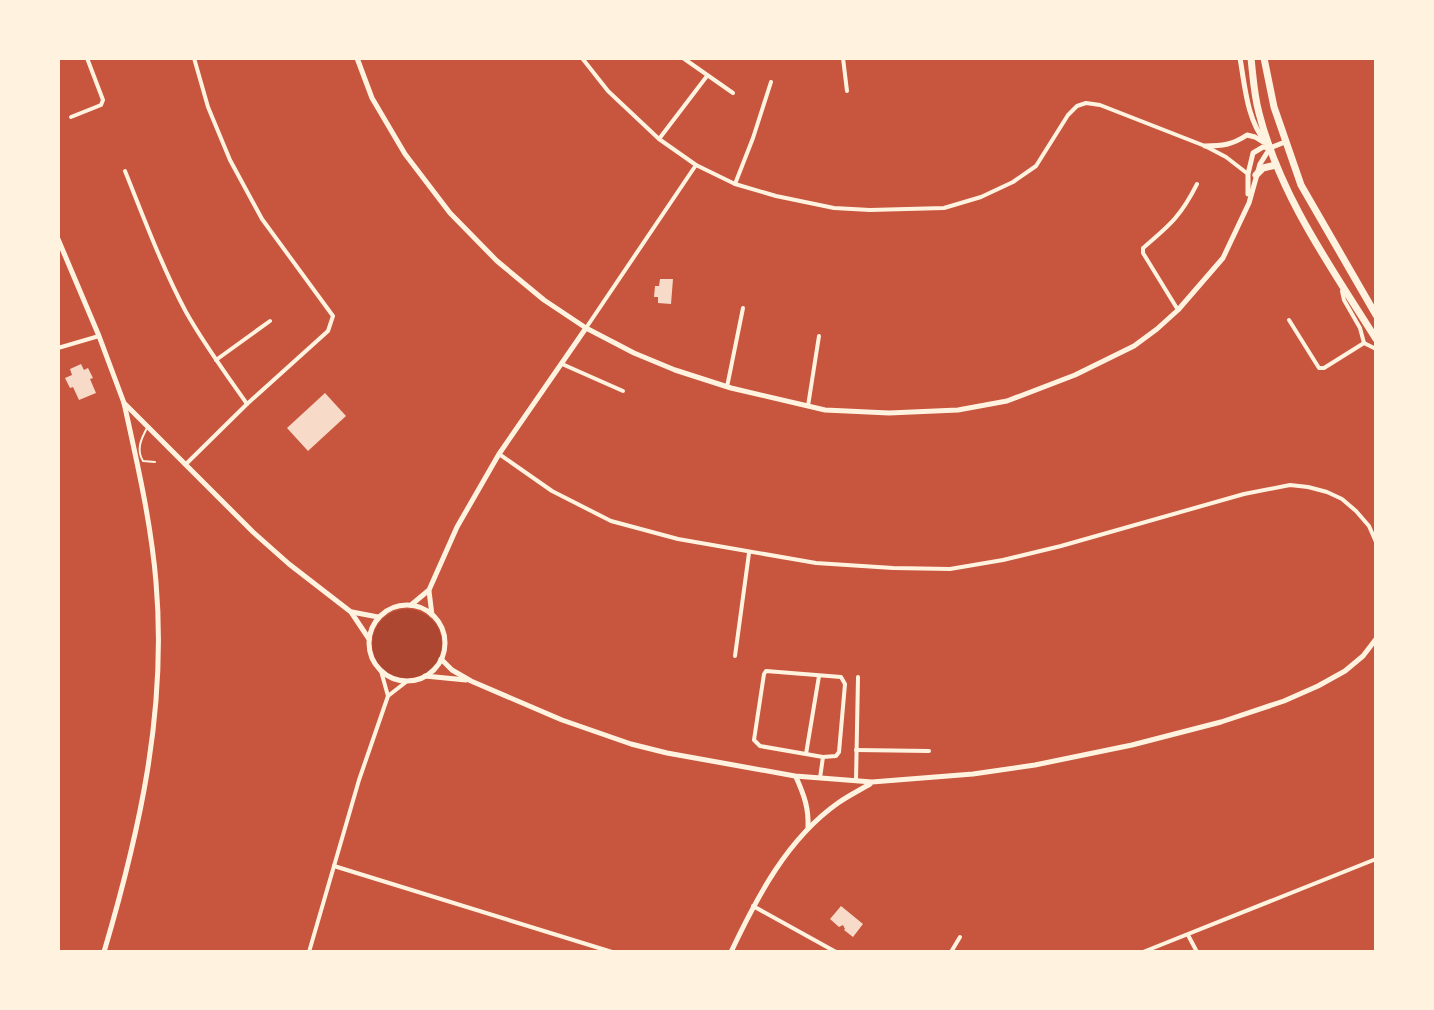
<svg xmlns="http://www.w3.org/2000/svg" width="1434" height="1010" font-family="Manrope,sans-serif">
	<rect width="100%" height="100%" fill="#c8553d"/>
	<circle fill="#ae4732" cx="407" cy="644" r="35"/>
	<g fill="#f7dbc8">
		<polygon points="660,279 673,279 671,304 658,303 658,297 654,297 655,286 659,286"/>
		<polygon points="81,364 84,370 88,368 93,378 90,379 96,393 79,400 73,387 70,388 65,378 72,375 70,369"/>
		<polygon points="325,393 346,416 308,451 287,428"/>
		<polygon points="841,906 863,924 853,937 844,930 845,929 843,925 839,927 830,919"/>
	</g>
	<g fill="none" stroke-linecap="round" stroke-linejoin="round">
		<path stroke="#fff3e0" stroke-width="2" d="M 147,428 C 141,439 136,450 143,461 L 155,462"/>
		<g stroke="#fff3e0" stroke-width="4">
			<polyline points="582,58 608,91 659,139 696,165 735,184 776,196 834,208 870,210 944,208 981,197 1013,182 1036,166 1068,115 1077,106 1086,103 1100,105 1205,146 1226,157 1248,174"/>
			<polyline points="683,58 733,93"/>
			<polyline points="843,58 847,91"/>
			<polyline points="71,117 101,105 103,100 87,58"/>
			<polyline points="659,139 707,76"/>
			<path d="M 125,171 C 144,218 162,267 186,312 C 204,344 226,374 247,404"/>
			<polyline points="735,184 753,138 771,82"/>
			<polyline points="1342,291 1344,300 1360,328 1364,343"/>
			<path d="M 1178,310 L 1143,253 L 1143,248 C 1170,225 1181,216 1197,184"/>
			<polyline points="1289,320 1319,368 1324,368 1364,343"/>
			<polyline points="586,328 696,165"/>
			<polyline points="1364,343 1376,349"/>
			<polyline points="58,348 99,336"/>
			<polyline points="216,360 270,321"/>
			<polyline points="562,364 623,391"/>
			<polyline points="727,387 743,308"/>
			<polyline points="808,406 819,336"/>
			<polyline points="499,454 552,491 611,521 678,539 816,563 893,568 950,569 1003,560 1061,546 1244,494 1290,485 1308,487 1327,492 1342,499 1356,511 1369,526 1376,542"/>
			<polyline points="186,464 247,404 328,331 333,316 262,219 230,160 208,107 194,58"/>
			<polyline points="735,656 749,553"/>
			<polyline points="381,671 388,696"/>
			<polyline points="856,750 929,751"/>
			<polyline points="806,754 819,676"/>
			<polyline points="820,778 823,757 760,746 754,740 764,674 766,671 841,677 845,684 839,752 836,756 823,757"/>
			<polyline points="856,781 858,677"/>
			<polyline points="334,866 612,952"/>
			<polyline points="753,906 836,952"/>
			<polyline points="1188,935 1197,952"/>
			<polyline points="309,952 359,780 388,696 406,682"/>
			<polyline points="951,952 960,937"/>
			<polyline points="1143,952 1376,859"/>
		</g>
		<g stroke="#fff3e0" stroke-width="5">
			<polyline points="357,58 372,98 405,154 450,213 497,261 544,300 586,328 634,353 675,370 731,388 825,410 889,413 958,410 1007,401 1075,375 1134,346 1157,329 1178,310 1223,258 1249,203 1260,164 1270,148"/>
			<path d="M 1240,58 C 1245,87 1247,120 1266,143"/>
			<path d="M 1205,146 C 1222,146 1232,145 1247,135 L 1255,137 L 1263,142"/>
			<polyline points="1248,194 1248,174 1253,153 1263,147 1270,148 1285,142"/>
			<polyline points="58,239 99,336 124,403 253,532 289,564 351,612 369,639"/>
			<polyline points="429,591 432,615"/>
			<polyline points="411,605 429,590 457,527 499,454 586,328"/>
			<circle cx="407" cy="643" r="38"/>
			<polyline points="352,612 378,617"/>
			<polyline points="441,659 452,670 471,681 562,720 631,744 667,753 795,776 872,782 973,774 1035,765 1132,745 1221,722 1284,701 1318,686 1345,671 1363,656 1376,639"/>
			<polyline points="425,676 466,680"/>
			<path d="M 796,777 C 804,795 809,808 808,828"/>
			<path d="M 104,952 C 140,830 167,710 156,582 C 151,522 137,462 124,403"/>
			<path d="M 731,952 C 757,897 787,839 838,803 C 848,796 860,790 870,784"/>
		</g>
		<g stroke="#fff3e0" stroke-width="7">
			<path d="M 1251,58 C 1253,76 1254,95 1259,113 C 1280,196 1331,267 1376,339"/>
			<polyline points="1264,58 1274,107 1301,185 1376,315"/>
			<polyline points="1256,175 1263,168 1276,165"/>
		</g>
	</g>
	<rect width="1434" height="1010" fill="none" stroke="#fff3e0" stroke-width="120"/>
</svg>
